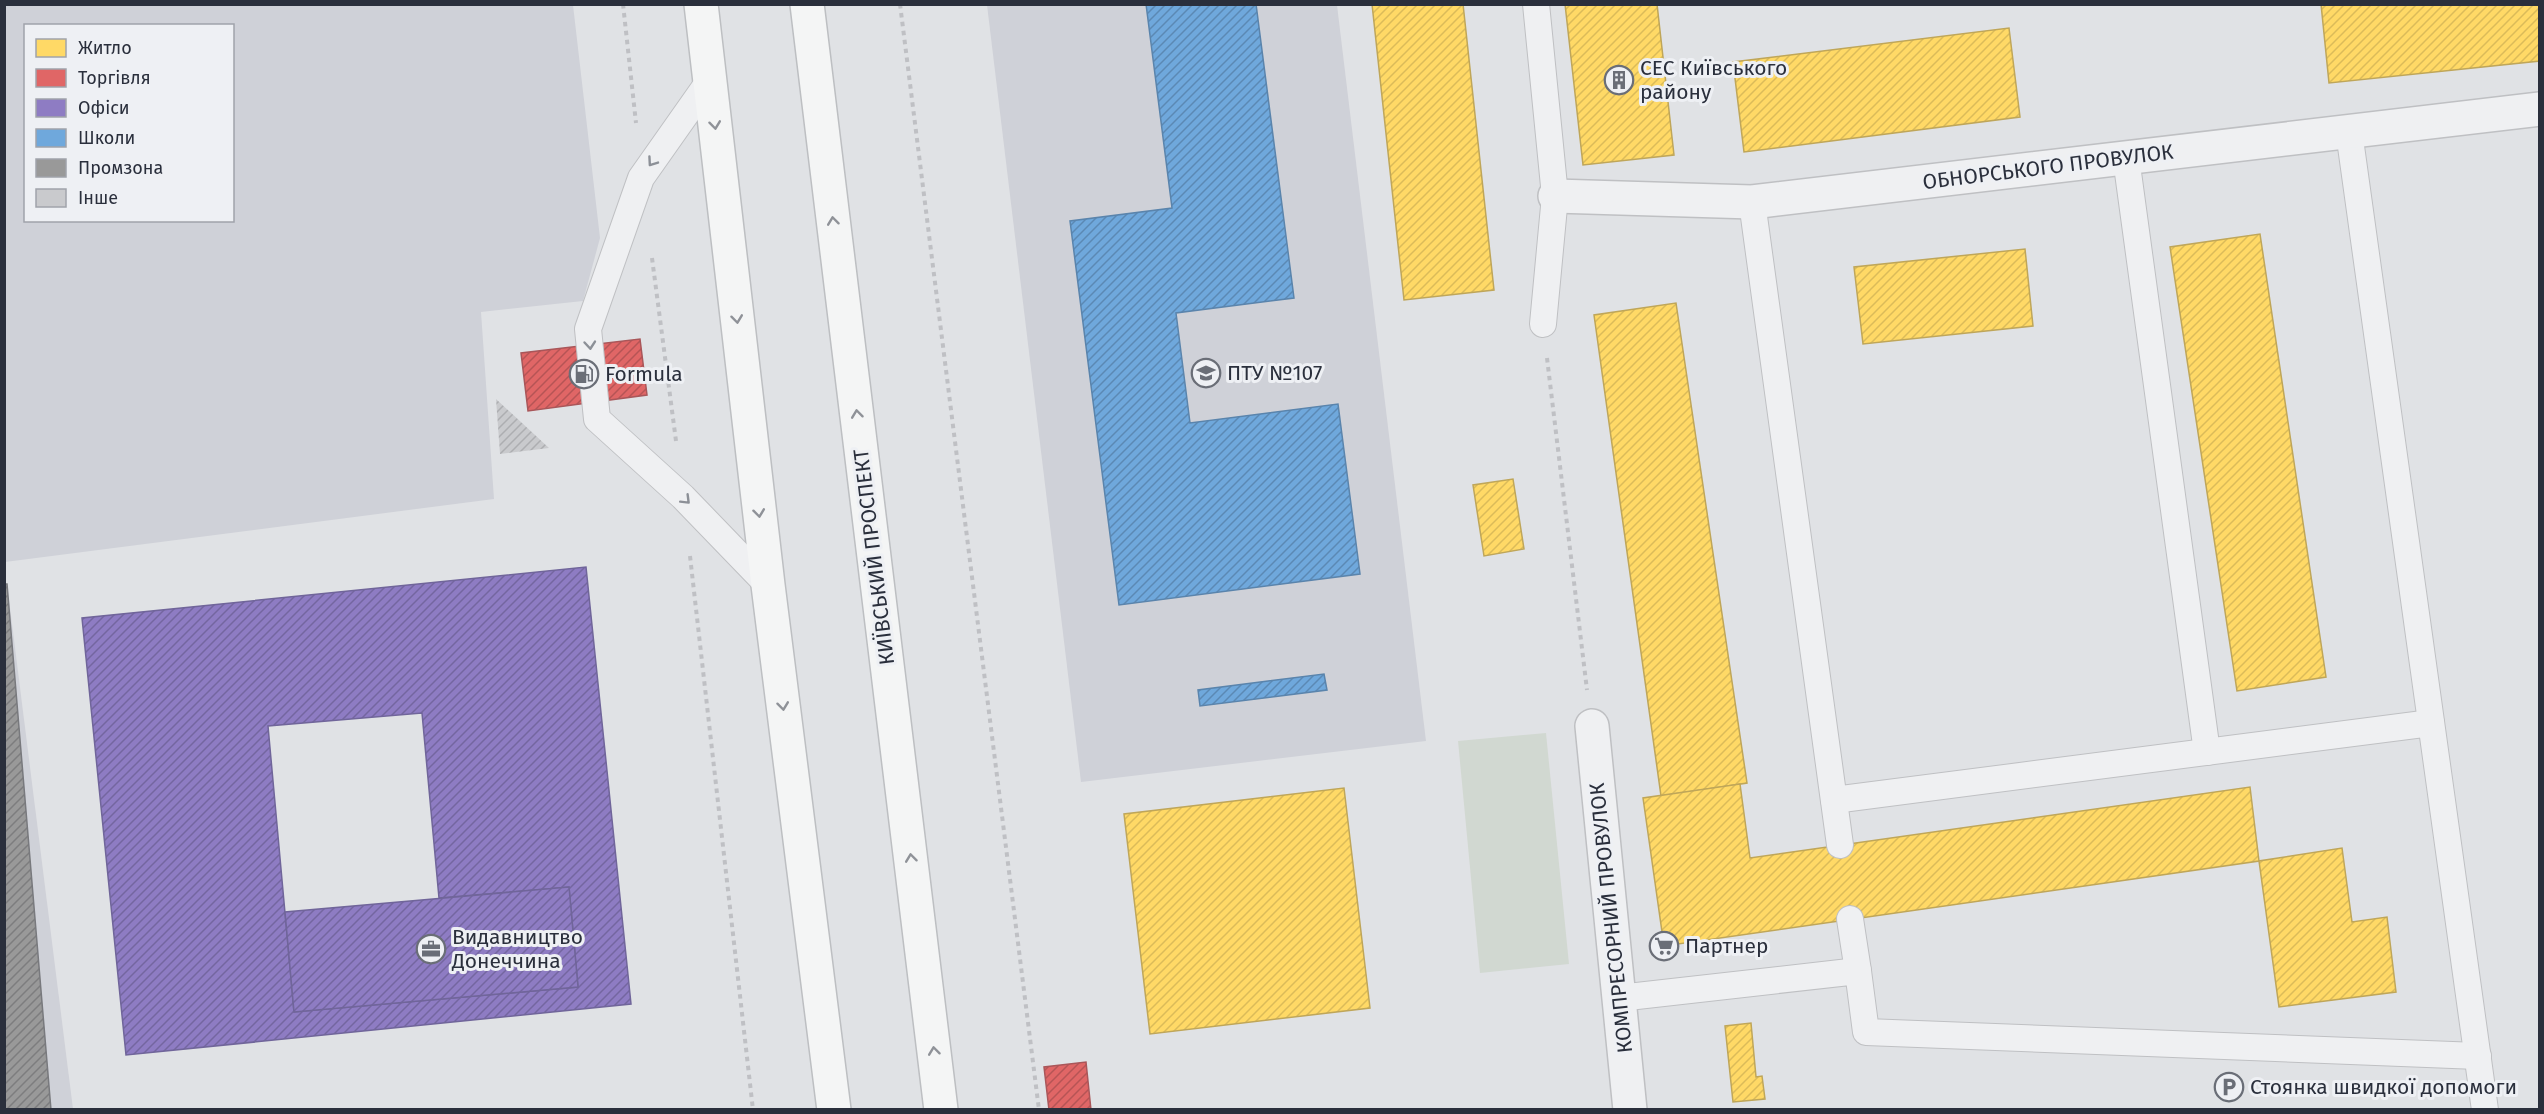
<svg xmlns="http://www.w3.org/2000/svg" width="2544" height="1114" font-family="'Fira Sans',sans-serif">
	<defs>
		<pattern id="homes-hatch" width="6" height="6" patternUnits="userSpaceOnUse" patternTransform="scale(1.5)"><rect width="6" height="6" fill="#ffd966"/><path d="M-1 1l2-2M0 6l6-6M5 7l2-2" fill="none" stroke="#dbbb59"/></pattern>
		<pattern id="shops-hatch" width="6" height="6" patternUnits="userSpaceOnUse" patternTransform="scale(1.5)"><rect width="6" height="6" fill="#e06666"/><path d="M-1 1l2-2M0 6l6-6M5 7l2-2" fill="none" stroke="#b65455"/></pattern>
		<pattern id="offices-hatch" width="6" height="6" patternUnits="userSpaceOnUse" patternTransform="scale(1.5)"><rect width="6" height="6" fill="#8e7cc3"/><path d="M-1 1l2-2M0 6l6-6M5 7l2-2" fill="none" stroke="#7466a0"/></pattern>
		<pattern id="schools-hatch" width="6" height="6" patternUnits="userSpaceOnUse" patternTransform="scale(1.5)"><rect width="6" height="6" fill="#6fa8dc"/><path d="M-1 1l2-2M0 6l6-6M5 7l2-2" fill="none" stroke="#5b89b4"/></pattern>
		<pattern id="industry-hatch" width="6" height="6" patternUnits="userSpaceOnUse" patternTransform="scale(1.5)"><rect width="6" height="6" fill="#999"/><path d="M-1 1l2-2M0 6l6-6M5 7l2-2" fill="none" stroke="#7d7d7e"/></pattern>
		<pattern id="building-hatch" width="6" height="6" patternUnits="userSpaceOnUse" patternTransform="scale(1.5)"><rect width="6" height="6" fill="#c9cacd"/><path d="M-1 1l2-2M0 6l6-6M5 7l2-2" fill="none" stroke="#adaeb1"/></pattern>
	</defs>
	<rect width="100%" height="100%" fill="#e0e2e5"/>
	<g fill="#cfd1d8" fill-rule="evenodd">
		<path d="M 4,5 L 573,5 L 600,238 L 583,301 L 481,312 L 494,499 L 5,562 ZM 26,26 L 232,26 L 232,220 L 26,220 Z"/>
		<polygon points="987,5 1337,5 1426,741 1081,782"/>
		<polygon points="4,584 7,584 73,1109 5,1109"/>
	</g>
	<polygon fill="#d1d8d1" points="1546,733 1569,964 1480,973 1458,741"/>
	<g fill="url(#homes-hatch)" stroke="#bfa659" stroke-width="1.5">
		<polygon points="1372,4 1463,4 1494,290 1404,300"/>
		<polygon points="1565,4 1657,4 1674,155 1583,165"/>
		<polygon points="2321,4 2540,4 2540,61 2329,83"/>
		<polygon points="2009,28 2020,117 1744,152 1733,62"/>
		<polygon points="2260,234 2326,677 2237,691 2170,247"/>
		<polygon points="2025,249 2033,326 1863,344 1854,267"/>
		<polygon points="1676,303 1747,783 1661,796 1594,315"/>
		<polygon points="1513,479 1524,549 1484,556 1473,485"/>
		<polygon points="1740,784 1750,858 2250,787 2259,861 1664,946 1643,798"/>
		<polygon points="1344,788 1370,1008 1150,1034 1124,814"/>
		<polygon points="2342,848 2352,922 2387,917 2396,992 2279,1007 2259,861"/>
		<polygon points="1751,1023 1756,1077 1762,1076 1765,1099 1733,1102 1725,1026"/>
	</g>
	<g fill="url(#shops-hatch)" stroke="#a95659" stroke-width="1.5">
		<polygon points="640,339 647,395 528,411 521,353"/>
		<polygon points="1086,1062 1091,1110 1049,1110 1044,1067"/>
	</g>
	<g fill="url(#offices-hatch)" stroke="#70659a" stroke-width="1.5" fill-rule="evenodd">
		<path d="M 586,567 L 631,1004 L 126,1055 L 82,618 ZM 422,713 L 439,898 L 569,887 L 578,987 L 294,1012 L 268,726 Z"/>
		<polygon points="569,887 578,987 294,1012 285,912"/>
	</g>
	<g fill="url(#schools-hatch)" stroke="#5a84ac" stroke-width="1.5">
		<polygon points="1146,4 1256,4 1294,298 1176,313 1190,423 1338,404 1360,574 1119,605 1070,221 1172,208"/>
		<polygon points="1324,674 1327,690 1200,706 1198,690"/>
	</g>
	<polygon fill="url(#industry-hatch)" stroke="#78797d" stroke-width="1.5" points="4,584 7,584 51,1110 4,1110"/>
	<polygon fill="url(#building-hatch)" points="496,399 549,448 500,454"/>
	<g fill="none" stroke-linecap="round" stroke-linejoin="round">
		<g stroke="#bfc0c3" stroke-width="28">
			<g id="service">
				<polyline points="1536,4 1555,196 1543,324"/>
				<polyline points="710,80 641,178 588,329 597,419 683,497 768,585"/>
				<polyline points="2349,132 2485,1110"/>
				<polyline points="2126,158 2207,752"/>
				<polyline points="1752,202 1840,845"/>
				<polyline points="1834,800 2431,723"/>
				<polyline points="1850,919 1858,971"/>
				<polyline points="1619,998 1858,971 1866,1032 2478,1056"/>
			</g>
		</g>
		<g stroke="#bfc0c3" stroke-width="36">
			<g id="minor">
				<polyline points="1555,196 1752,202 2540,109"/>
				<polyline points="1592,726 1630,1110"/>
			</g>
		</g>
		<g stroke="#bdbfc2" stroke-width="36">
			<g id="primary">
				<polyline points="701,4 768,585 834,1110"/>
				<polyline points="807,4 941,1110"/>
			</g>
		</g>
		<g stroke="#bfc0c4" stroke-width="4" stroke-dasharray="4.5 4.5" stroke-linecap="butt">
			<polyline points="623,4 636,123"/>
			<polyline points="900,4 1039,1110"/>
			<polyline points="652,258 676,441"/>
			<polyline points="1547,358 1587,690"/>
			<polyline points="690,556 753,1110"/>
		</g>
		<use href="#service" stroke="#eff0f2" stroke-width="26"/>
		<use href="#minor" stroke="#eff0f2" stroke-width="33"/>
		<use href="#primary" stroke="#f4f5f5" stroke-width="33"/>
	</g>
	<defs><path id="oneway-chevron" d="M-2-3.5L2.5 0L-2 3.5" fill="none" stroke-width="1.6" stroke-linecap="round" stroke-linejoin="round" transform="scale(1.5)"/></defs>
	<g stroke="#8f9298">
		<use href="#oneway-chevron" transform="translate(715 125) rotate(83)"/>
		<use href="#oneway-chevron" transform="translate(833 221) rotate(-97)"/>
		<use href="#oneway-chevron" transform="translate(737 319) rotate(83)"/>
		<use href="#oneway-chevron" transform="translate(857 414) rotate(-97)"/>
		<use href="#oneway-chevron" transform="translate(759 513) rotate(83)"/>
		<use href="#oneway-chevron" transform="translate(783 706) rotate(83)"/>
		<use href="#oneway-chevron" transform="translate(911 858) rotate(-97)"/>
		<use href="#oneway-chevron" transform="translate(934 1051) rotate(-97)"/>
	</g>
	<g stroke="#8c9097">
		<use href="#oneway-chevron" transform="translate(652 162) rotate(125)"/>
		<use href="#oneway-chevron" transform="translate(590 345) rotate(85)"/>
		<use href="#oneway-chevron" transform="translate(686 500) rotate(45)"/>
	</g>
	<defs>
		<g id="building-ring" transform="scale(1.5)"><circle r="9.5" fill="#eef0f4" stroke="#6a6e77" stroke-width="1.5"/><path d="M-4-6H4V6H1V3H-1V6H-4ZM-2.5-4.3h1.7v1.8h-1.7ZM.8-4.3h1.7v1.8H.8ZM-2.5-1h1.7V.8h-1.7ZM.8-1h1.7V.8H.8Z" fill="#6a6e77"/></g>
		<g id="university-ring" transform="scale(1.5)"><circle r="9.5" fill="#eef0f4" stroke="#6a6e77" stroke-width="1.5"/><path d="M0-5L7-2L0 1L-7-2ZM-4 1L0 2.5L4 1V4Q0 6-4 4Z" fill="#6a6e77"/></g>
		<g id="fuel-ring" transform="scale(1.5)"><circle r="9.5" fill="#eef0f4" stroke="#6a6e77" stroke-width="1.5"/><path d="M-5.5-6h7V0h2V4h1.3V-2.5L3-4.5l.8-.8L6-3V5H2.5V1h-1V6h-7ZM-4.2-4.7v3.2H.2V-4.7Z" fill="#6a6e77"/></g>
		<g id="supermarket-ring" transform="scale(1.5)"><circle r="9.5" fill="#eef0f4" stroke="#6a6e77" stroke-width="1.5"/><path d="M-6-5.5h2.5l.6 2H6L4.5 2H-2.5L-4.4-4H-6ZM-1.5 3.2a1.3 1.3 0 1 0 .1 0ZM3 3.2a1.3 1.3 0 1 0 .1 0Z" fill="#6a6e77"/></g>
		<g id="office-ring" transform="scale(1.5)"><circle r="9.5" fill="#eef0f4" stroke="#6a6e77" stroke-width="1.5"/><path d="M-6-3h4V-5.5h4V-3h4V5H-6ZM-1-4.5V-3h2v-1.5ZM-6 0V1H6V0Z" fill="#6a6e77"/></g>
		<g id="parking-ring" transform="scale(1.5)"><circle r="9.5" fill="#eef0f4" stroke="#6a6e77" stroke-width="1.5"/><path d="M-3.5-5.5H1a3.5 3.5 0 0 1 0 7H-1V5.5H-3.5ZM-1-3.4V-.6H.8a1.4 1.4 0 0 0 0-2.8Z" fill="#6a6e77"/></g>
	</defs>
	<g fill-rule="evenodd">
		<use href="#building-ring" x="1619" y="80"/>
		<use href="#university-ring" x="1206" y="373"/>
		<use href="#fuel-ring" x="584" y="374"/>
		<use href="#supermarket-ring" x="1664" y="946"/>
		<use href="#office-ring" x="431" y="949"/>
		<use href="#parking-ring" x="2229" y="1087"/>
	</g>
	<g text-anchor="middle" stroke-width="6" stroke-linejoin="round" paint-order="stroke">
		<g font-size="21" fill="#2a2f3c" stroke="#eef0f4" text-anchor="start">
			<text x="1640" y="75">СЕС Київського<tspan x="1640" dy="24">району</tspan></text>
			<text x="1227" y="380">ПТУ №107</text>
			<text x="605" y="381">Formula</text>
			<text x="452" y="944">Видавництво<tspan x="452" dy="24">Донеччина</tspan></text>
			<text x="1685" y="953">Партнер</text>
			<text x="2250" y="1094">Стоянка швидкої допомоги</text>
		</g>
		<g font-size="21" fill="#2a2f3c" stroke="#eef0f4">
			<text transform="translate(2048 167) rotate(-7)" y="7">ОБНОРСЬКОГО ПРОВУЛОК</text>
			<text transform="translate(874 557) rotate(-97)" y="7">КИЇВСЬКИЙ ПРОСПЕКТ</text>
			<text transform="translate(1611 918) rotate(-96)" y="7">КОМПРЕСОРНИЙ ПРОВУЛОК</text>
		</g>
	</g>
	<rect width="2544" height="1114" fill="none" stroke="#2a2f3c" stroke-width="12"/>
	<rect x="24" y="24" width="210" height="198" fill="#eef0f4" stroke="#a0a3aa" stroke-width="1.5"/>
	<rect x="36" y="39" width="30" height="18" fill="#ffd966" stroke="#a0a3aa" stroke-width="1.5"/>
	<text x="78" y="54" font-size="18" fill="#2a2f3c">Житло</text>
	<rect x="36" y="69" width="30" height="18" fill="#e06666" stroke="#a0a3aa" stroke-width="1.5"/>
	<text x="78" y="84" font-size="18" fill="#2a2f3c">Торгівля</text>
	<rect x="36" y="99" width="30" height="18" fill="#8e7cc3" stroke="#a0a3aa" stroke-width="1.5"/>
	<text x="78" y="114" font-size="18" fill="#2a2f3c">Офіси</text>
	<rect x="36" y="129" width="30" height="18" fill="#6fa8dc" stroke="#a0a3aa" stroke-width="1.5"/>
	<text x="78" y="144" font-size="18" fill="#2a2f3c">Школи</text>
	<rect x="36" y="159" width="30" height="18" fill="#999999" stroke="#a0a3aa" stroke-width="1.5"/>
	<text x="78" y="174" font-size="18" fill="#2a2f3c">Промзона</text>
	<rect x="36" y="189" width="30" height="18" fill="#c9cacd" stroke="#a0a3aa" stroke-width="1.5"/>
	<text x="78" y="204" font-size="18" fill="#2a2f3c">Інше</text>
</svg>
